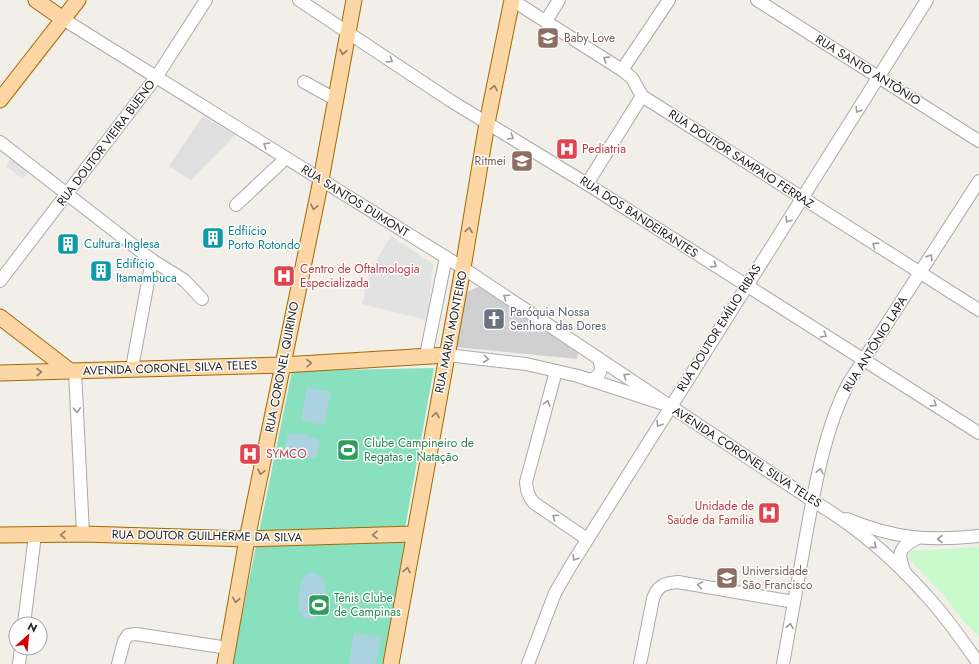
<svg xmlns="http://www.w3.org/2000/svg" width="979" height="664" font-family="Jost,sans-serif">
	<rect width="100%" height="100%" fill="#f2efe9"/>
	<polygon fill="#e0dfdf" points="203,116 235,135 191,180 169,166"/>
	<polygon fill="#d0d0d0" points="479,287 578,353 577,359 456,347 466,292"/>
	<polygon fill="#c8facc" points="979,547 979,635 966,624 944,596 908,558 911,551"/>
	<g fill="#88e0be">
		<polygon points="434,368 405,528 259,532 292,371"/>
		<polygon points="405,541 383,664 232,664 256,546"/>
	</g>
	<g fill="#e2e2e2">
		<polygon points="11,157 30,170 23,179 6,166"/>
		<polygon points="391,236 433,264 427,320 362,304 370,270"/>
	</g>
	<g fill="#aad3df">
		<polygon points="307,387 331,392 324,425 301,420"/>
		<polygon points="288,434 305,434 320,441 316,458 299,457 284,450"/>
		<path d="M 314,572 L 323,577 C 338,619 289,641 300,589 C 301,579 305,574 314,572 Z"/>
		<polygon points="354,632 381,637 376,664 349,664"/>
	</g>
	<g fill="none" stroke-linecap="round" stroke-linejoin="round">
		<g stroke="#a9a9a9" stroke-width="14">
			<g id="minor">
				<polyline points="299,0 451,101 587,184 979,433"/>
				<polyline points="512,0 622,70 632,78 642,96 979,310"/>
				<polyline points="757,0 979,141"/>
				<polyline points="63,19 463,268 670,406"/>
				<polyline points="546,21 559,0"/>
				<polyline points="622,70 669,0"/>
				<polyline points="304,82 335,99"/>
				<polyline points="0,142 152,260 184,280 202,299"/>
				<polyline points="587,184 642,96"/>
				<polyline points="236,205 286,158"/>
				<polyline points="0,281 157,76 206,0"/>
				<polyline points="426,355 446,257"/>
				<path d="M 447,355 L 526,364 L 578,376 L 670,406 L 813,501 C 854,525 893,558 925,594 C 945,615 962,640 979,664"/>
				<polyline points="132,368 152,260"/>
				<polyline points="75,371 83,534"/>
				<path d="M 556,371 L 526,482 C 527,491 528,496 534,503 L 587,539"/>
				<path d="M 590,380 C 601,376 603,370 599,359"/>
				<path d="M 847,519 C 895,539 928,541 979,536"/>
				<path d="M 905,573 C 898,555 897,548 916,539"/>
				<polyline points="24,624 35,535"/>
				<polyline points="19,664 21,648"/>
				<polyline points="118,664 124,641 128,635 136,634 228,648"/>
				<polyline points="528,664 555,593 570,567 927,0"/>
				<path d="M 640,664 L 653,599 C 657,586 664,583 678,582 L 794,602"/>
				<path d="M 783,664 C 791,619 799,574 807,530 C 816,481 825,429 848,384 L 979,181"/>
			</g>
		</g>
		<g stroke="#a06b00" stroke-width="17">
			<g id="major">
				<polyline points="36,0 63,19"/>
				<polyline points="0,100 78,0"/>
				<polyline points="0,317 70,371"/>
				<polyline points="0,373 283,365 447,355"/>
				<polyline points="0,535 83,534 247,539 414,534"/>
				<polyline points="225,664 247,539 321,180 354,0"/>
				<polyline points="391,664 463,268 487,123 512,0"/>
			</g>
		</g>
		<use href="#minor" stroke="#fff" stroke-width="12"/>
		<use href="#major" stroke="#fcd6a4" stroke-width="15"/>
	</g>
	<defs><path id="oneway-chevron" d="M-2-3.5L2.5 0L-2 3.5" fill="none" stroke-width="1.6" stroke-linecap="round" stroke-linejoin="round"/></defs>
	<g stroke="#8f7c63">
		<use href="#oneway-chevron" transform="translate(343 52) rotate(100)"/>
		<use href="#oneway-chevron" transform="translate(494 88) rotate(-78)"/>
		<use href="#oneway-chevron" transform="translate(314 207) rotate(102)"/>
		<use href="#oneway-chevron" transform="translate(469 230) rotate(-81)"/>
		<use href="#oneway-chevron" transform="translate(309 363) rotate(-4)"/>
		<use href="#oneway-chevron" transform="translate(39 372) rotate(-2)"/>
		<use href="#oneway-chevron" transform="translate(436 415) rotate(-80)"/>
		<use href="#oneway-chevron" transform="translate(261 472) rotate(102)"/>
		<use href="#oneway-chevron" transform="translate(63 535) rotate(179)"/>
		<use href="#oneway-chevron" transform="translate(375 535) rotate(178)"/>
		<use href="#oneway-chevron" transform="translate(407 570) rotate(-80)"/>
		<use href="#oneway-chevron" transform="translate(236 600) rotate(100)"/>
	</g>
	<g stroke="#9c9c9c">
		<use href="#oneway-chevron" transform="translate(606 59) rotate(-147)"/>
		<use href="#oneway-chevron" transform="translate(390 60) rotate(33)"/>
		<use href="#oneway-chevron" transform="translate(858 110) rotate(122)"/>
		<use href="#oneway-chevron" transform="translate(511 137) rotate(31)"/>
		<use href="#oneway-chevron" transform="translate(266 145) rotate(-148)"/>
		<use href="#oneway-chevron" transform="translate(788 220) rotate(123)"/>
		<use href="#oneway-chevron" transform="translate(875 245) rotate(-147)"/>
		<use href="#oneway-chevron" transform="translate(930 257) rotate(-57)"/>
		<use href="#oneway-chevron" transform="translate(714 265) rotate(33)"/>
		<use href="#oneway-chevron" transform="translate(506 297) rotate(-146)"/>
		<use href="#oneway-chevron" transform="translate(824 335) rotate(32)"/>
		<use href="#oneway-chevron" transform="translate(486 359) rotate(6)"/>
		<use href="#oneway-chevron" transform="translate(626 376) rotate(-146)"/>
		<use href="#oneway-chevron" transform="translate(547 403) rotate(-75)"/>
		<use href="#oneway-chevron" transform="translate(934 404) rotate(33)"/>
		<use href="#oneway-chevron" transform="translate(77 410) rotate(87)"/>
		<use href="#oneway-chevron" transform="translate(659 424) rotate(122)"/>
		<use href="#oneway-chevron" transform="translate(820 471) rotate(-77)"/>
		<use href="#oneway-chevron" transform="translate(555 517) rotate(-146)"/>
		<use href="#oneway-chevron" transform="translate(940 539) rotate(-180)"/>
		<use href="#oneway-chevron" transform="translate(874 546) rotate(40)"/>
		<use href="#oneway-chevron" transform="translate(575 558) rotate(122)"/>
		<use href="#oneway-chevron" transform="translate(700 585) rotate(-170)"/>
		<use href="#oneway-chevron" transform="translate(790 626) rotate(-80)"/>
	</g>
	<defs>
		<g id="school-square" transform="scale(1.15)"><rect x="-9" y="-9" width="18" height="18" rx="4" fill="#8d6e63" stroke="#fff"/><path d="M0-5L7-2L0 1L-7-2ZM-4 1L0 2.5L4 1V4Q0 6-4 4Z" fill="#fff"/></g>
		<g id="hospital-square" transform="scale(1.15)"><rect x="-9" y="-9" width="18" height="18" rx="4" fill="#e0444e" stroke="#fff"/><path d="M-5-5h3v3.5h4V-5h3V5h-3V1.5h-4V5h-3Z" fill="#fff"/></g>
		<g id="building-square" transform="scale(1.15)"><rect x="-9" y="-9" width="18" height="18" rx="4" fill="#0f9aa8" stroke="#fff"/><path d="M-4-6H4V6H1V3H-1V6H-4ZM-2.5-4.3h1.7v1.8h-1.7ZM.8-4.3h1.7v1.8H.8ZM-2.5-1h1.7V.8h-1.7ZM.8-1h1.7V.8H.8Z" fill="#fff"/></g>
		<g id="church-square" transform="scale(1.15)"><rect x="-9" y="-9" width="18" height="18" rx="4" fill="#6b7280" stroke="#fff"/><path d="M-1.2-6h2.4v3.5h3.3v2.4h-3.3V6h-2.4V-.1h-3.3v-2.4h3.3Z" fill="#fff"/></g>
		<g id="stadium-square" transform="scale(1.15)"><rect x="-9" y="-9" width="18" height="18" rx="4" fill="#2e9e5b" stroke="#fff"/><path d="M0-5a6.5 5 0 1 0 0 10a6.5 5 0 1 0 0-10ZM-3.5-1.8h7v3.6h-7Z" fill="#fff"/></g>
		<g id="university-square" transform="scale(1.15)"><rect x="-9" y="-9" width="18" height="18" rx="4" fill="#8d6e63" stroke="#fff"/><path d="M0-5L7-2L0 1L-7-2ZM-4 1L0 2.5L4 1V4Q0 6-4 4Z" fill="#fff"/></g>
	</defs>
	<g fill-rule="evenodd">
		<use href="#school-square" x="548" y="38"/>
		<use href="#hospital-square" x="567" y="149"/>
		<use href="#school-square" x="522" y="161"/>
		<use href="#building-square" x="213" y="238"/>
		<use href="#building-square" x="68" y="244"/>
		<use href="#building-square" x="101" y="271"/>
		<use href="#hospital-square" x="284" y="276"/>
		<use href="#church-square" x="494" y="319"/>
		<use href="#stadium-square" x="348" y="450"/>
		<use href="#hospital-square" x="250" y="454"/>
		<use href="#hospital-square" x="769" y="513"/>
		<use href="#university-square" x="727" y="578"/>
		<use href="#stadium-square" x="319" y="605"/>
	</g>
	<g text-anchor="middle" stroke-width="3" stroke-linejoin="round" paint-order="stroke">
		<g font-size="12" fill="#785e54" stroke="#fff" text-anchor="start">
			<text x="564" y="42">Baby Love</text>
			<text x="506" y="165" text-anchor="end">Ritmei</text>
			<text x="742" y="575">Universidade<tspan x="742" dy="14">São Francisco</tspan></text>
		</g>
		<g font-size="12" fill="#222" stroke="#fff">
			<text transform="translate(868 70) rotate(32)" y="4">RUA SANTO ANTÔNIO</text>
			<text transform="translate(106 143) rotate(-53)" y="4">RUA DOUTOR VIEIRA BUENO</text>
			<text transform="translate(741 159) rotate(33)" y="4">RUA DOUTOR SAMPAIO FERRAZ</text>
			<text transform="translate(355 201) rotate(32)" y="4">RUA SANTOS DUMONT</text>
			<text transform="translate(639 217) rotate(33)" y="4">RUA DOS BANDEIRANTES</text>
			<text transform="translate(719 328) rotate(-58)" y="4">RUA DOUTOR EMÍLIO RIBAS</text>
			<text transform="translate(451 332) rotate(-79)" y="4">RUA MARIA MONTEIRO</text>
			<text transform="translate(875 344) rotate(-58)" y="4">RUA ANTÔNIO LAPA</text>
			<text transform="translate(282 367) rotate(-79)" y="4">RUA CORONEL QUIRINO</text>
			<text transform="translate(170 368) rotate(-2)" y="4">AVENIDA CORONEL SILVA TELES</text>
			<text transform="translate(747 457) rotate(33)" y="4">AVENIDA CORONEL SILVA TELES</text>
			<text transform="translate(207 536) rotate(1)" y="4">RUA DOUTOR GUILHERME DA SILVA</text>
		</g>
		<g font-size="12" fill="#be3a42" stroke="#fff" text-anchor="start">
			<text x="582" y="153">Pediatria</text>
			<text x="300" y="273">Centro de Oftalmologia<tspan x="300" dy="14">Especializada</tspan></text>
			<text x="266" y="458">SYMCO</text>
			<text x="754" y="510" text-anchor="end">Unidade de<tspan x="754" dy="14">Saúde da Família</tspan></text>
		</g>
		<g font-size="12" fill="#0d838f" stroke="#fff" text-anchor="start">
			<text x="228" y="235">Edfiício<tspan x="228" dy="14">Porto Rotondo</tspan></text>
			<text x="84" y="248">Cultura Inglesa</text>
			<text x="116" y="268">Edifício<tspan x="116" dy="14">Itamambuca</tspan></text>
		</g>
		<g font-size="12" fill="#5b616d" stroke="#fff" text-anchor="start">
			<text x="510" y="316">Paróquia Nossa<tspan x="510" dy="14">Senhora das Dores</tspan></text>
		</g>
		<g font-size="12" fill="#27864d" stroke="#fff" text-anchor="start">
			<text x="364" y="447">Clube Campineiro de<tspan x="364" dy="14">Regatas e Natação</tspan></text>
			<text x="334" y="602">Tênis Clube<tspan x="334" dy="14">de Campinas</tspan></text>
		</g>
	</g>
	<g transform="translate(28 636) rotate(27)"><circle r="19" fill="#ffffff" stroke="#a7a7a7"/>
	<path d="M0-3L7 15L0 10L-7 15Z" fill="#d40000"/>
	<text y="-6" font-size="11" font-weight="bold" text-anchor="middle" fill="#222222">N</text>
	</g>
</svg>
